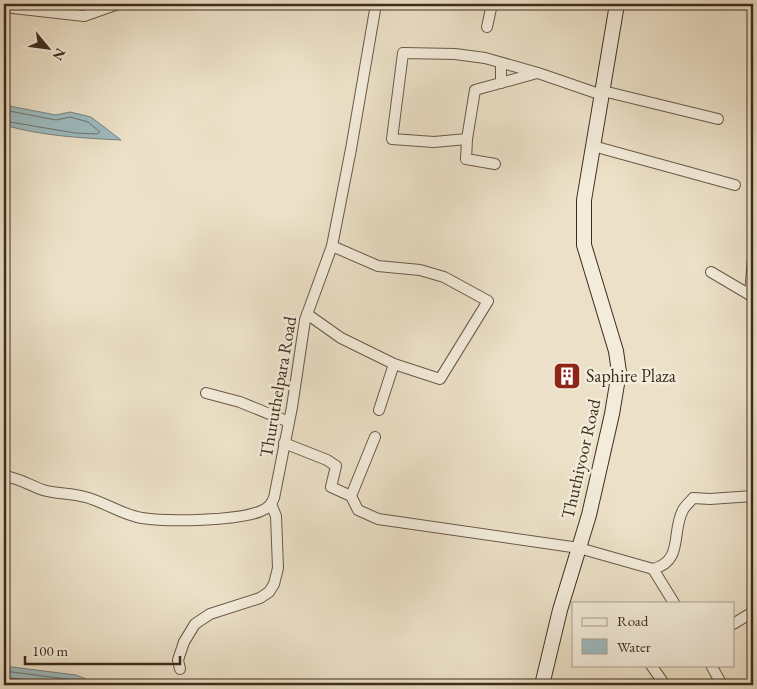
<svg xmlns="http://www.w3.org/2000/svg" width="757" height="689" font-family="'EB Garamond',serif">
	<rect width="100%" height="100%" fill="#ece1c8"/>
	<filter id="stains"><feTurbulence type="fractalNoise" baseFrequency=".004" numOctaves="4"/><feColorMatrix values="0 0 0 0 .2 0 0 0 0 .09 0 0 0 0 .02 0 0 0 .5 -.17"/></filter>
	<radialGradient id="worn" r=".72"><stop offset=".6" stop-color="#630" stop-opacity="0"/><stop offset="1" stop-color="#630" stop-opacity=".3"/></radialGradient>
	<g fill="#9dbbc0" stroke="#77827f">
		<path d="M 4,105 L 56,115 L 70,112 L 91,117 L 121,140 C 81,138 42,136 4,125 Z"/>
		<polygon points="4,666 76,675 101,685 4,685"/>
	</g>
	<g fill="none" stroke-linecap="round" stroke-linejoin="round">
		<g stroke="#6e746e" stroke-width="1">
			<polyline points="4,110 56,120 70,117 88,122 100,132 97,134 75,133 4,121"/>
			<polyline points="4,671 75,680 87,685"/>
			<polyline points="4,677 65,685"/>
		</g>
		<g stroke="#6a5948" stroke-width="12">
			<g id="minor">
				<polyline points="4,7 84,16 118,4"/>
				<polyline points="487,27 492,4"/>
				<polyline points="501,63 501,83"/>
				<polyline points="603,91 718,119"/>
				<polyline points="467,139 434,142 392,139 403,53 455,54 485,58 538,73 602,95"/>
				<polyline points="593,146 735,185"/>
				<polyline points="495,164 466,159 467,139 475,90 537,73"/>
				<polyline points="753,258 750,295 753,297"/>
				<polyline points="711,272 750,295"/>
				<polyline points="307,314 341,338 394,364 440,379 488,301 444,277 420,270 378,266 332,246"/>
				<polyline points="206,393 240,402 289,422"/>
				<polyline points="379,410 394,364"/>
				<path d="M 375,437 L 351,496 L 358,510 L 378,519 L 579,548 L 653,569 C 684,561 671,532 683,510 C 685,506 690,502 693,498 L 710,499 L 753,496"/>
				<polyline points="284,443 327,460 336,466 331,487 351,496"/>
				<path d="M 4,476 C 19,478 29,485 43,490 C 56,494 71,493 85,497 C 105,502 122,515 142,518 C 168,522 238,521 261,511 C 268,508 271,505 274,498 L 292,407 L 305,320 L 332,246 L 351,149 L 376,4"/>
				<polyline points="653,569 674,603"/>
				<polyline points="733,624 753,612"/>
				<polyline points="651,665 665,685"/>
				<polyline points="711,665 722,685"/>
				<polyline points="180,669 178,660 184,642 195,624 210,614 260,598 269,592 274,584 278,568 276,516 271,504"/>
			</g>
		</g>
		<g stroke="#3e2c1d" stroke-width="16">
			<polyline id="secondary" points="542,685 560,610 589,515 612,414 619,372 616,351 584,245 584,200 617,4"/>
		</g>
		<use href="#minor" stroke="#f3ecdb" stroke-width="10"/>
		<use href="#secondary" stroke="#f3ecdb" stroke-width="14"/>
	</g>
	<defs>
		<g id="building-square" transform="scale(1.4375)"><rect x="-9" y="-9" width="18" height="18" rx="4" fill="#8f2418" stroke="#f3ecdb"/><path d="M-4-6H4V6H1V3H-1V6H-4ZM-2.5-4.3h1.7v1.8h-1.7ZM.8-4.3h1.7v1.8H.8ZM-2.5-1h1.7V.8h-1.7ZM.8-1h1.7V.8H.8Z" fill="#fff"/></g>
	</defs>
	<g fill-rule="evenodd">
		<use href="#building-square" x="567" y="376"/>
	</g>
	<g text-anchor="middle" stroke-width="5" stroke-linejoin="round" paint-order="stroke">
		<g font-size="18" fill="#3e2c1d" stroke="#f3ecdb" text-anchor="start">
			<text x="586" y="382">Saphire Plaza</text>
		</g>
		<g font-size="18" fill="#3e2c1d" stroke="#f3ecdb">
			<text transform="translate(278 387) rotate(-80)" y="6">Thuruthelpara Road</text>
			<text transform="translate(581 459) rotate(-77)" y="6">Thuthiyoor Road</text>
		</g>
	</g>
	<rect width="757" height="689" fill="none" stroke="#ece1c8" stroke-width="20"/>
	<rect x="5" y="5" width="747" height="679" fill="none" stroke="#3e2c1d" stroke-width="2.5"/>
	<rect x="10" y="10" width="737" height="669" fill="none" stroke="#3e2c1d"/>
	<rect x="572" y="602" width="162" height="65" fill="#f3ecdb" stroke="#ab9f8f"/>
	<rect x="582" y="618" width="25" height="8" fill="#f3ecdb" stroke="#ab9f8f"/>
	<text x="617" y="626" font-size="15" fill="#3e2c1d">Road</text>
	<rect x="582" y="639" width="25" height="15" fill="#9dbbc0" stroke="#ab9f8f"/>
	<text x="617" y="652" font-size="15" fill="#3e2c1d">Water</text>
	<g transform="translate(48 48) rotate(119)" stroke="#f3ecdb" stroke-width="4" paint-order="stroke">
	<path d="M0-4L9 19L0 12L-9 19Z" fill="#3e2c1d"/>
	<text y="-8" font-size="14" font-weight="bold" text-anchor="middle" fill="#3e2c1d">N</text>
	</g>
	<path d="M25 656v8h155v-8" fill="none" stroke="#3e2c1d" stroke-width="2.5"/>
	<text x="32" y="656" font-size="15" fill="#3e2c1d" stroke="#f3ecdb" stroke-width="4" paint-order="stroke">100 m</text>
	<rect width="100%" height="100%" filter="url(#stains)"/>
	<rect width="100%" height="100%" fill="url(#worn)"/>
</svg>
